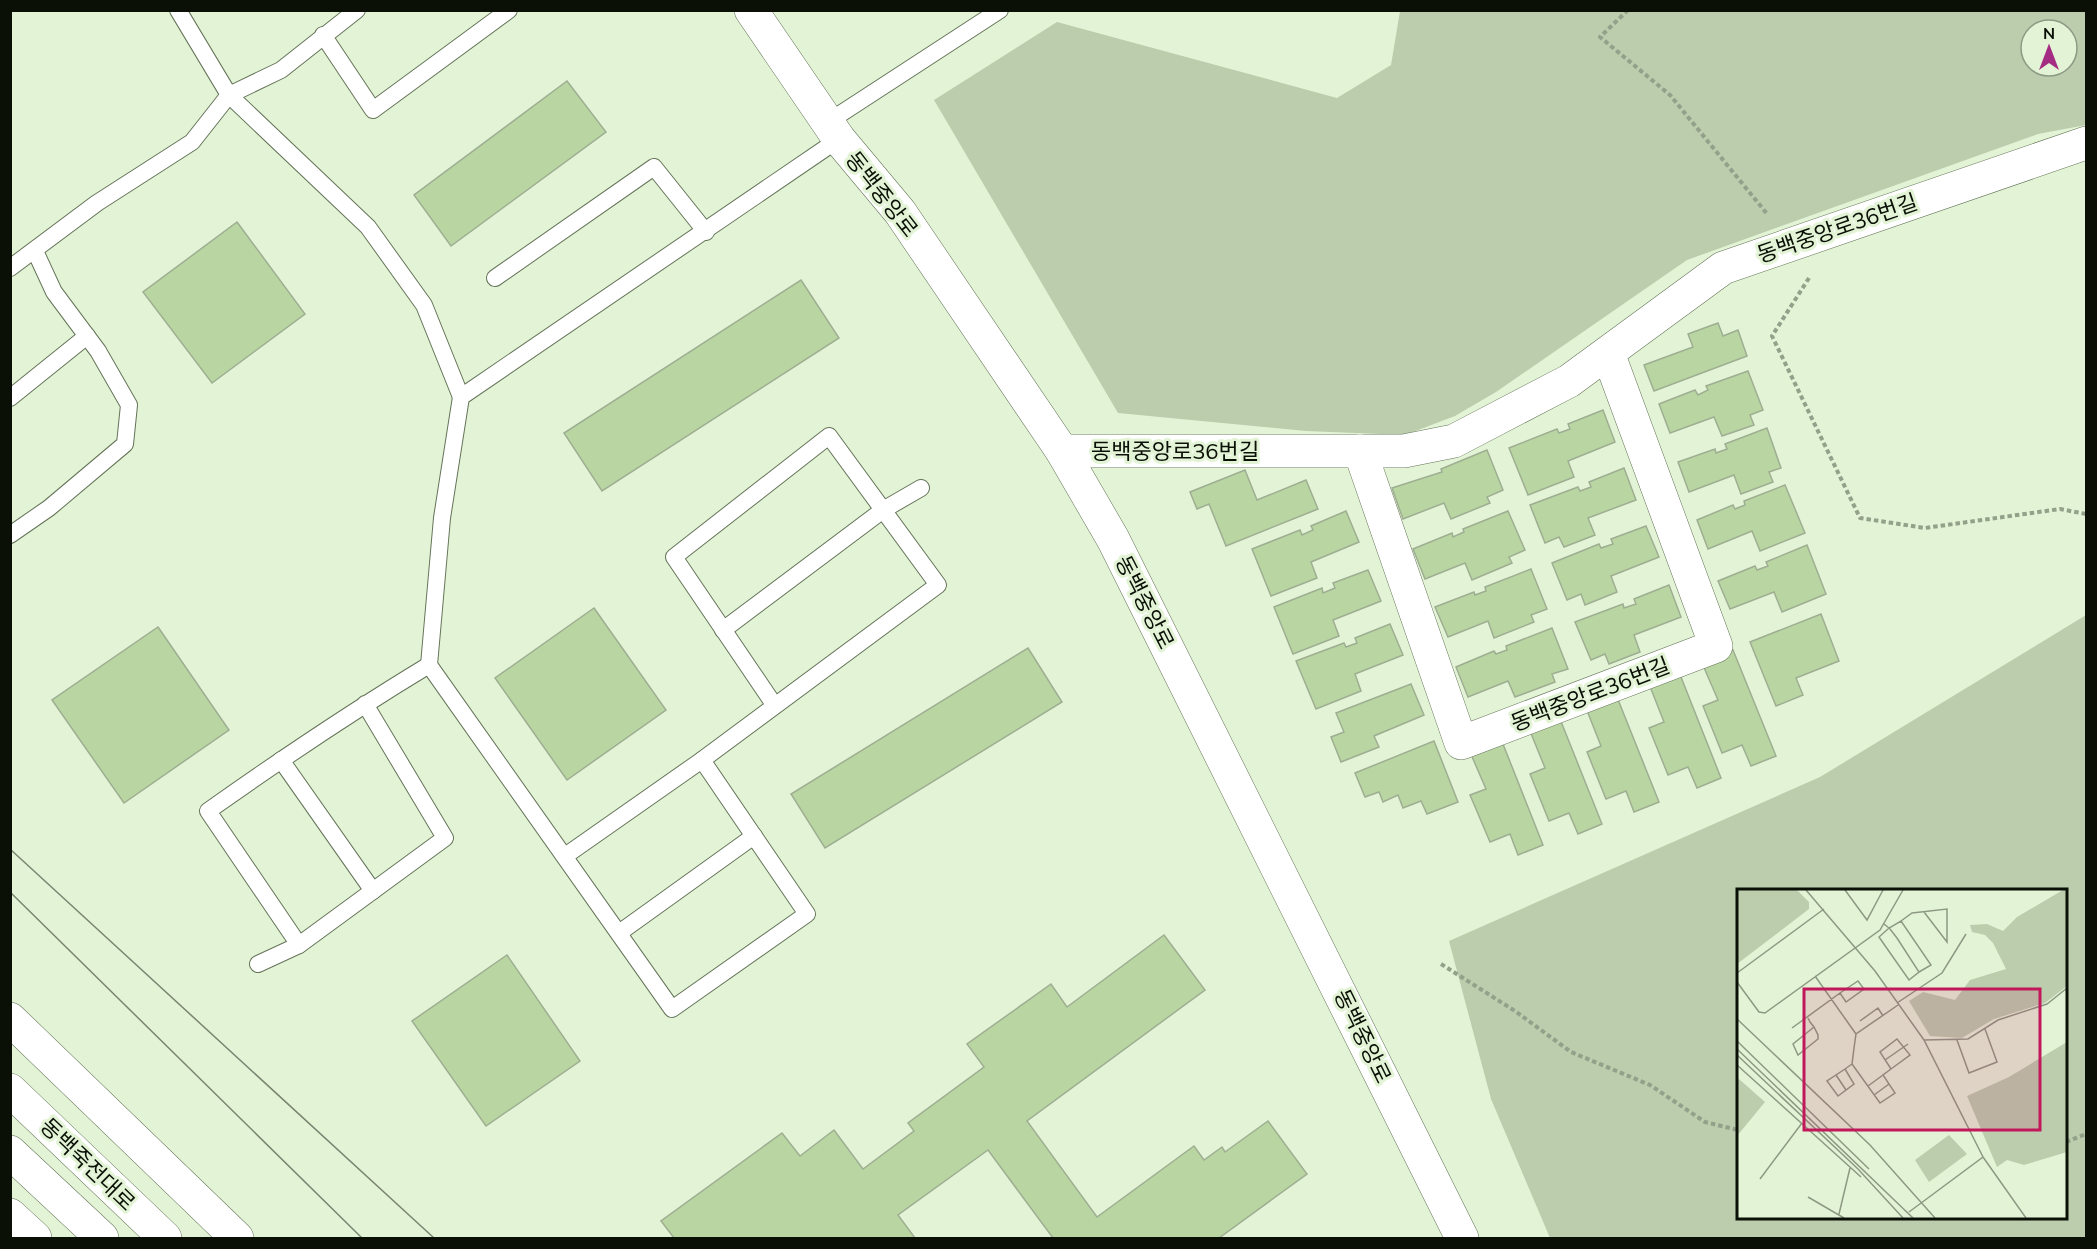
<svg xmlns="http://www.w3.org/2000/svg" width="2097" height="1249" font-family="Mulish,'Noto Sans KR',sans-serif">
	<rect width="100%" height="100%" fill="#e3f4d6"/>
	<g fill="#bbcdad" fill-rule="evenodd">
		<path d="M 1400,11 L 2086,11 L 2086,125 L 2038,134 L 1687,260 L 1496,392 L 1455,416 L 1405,435 L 1306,431 L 1118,413 L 934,100 L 1057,22 L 1337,98 L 1391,65 ZM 2031,30 L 2067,30 L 2067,66 L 2031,66 Z"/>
		<path d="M 2086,615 L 2086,1238 L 1550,1238 L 1491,1099 L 1449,941 L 1820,777 ZM 1738,890 L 2066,890 L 2066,1218 L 1738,1218 Z"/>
	</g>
	<g fill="#b9d5a2" stroke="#9eae92" stroke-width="1.5">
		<polygon points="567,81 606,132 451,246 414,195"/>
		<polygon points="237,222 305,314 212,383 143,292"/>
		<polygon points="801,280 839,338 602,491 564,433"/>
		<polygon points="1718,323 1723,336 1738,330 1747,356 1654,391 1644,365 1693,347 1688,334"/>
		<polygon points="1748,371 1763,410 1750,415 1754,425 1722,436 1714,417 1670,433 1659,404 1695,390 1698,395 1708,390 1706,386"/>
		<polygon points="1603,410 1615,442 1568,461 1574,477 1528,495 1509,448 1557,429 1559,433 1570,429 1568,424"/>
		<polygon points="1767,428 1781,468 1769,472 1773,482 1741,494 1734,475 1689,492 1678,462 1715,449 1716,453 1727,449 1725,444"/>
		<polygon points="1487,450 1503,490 1487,497 1490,503 1451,519 1444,503 1403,519 1392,488 1442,472 1441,469"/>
		<polygon points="1624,468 1636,500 1588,518 1595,535 1564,547 1559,537 1545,543 1530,505 1578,487 1580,491 1591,487 1589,482"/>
		<polygon points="1245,470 1257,500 1306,480 1318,509 1226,546 1209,504 1197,509 1190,492"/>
		<polygon points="1785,485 1805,533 1760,551 1752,531 1708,549 1697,520 1733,505 1735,509 1745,505 1744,501"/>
		<polygon points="1346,511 1359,542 1311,562 1317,578 1271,596 1252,549 1300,530 1302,535 1313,530 1311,526"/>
		<polygon points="1508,511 1525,550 1509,557 1512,563 1472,580 1465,563 1425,579 1413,549 1452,533 1453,537 1464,532 1463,529"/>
		<polygon points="1646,526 1659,557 1611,576 1617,592 1585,605 1581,594 1567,600 1552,563 1599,544 1601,548 1613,544 1611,539"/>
		<polygon points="1807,545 1826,594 1782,612 1774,592 1730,609 1718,581 1755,566 1757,570 1768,566 1766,562"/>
		<polygon points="1531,569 1547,609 1531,615 1534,622 1494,638 1488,621 1448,637 1435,607 1474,592 1475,595 1486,591 1485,587"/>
		<polygon points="1368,570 1381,601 1333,620 1339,636 1293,654 1274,607 1322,588 1323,593 1335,588 1333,583"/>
		<polygon points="1669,585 1681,617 1634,635 1640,652 1609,664 1605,654 1591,660 1575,622 1623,604 1624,608 1636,604 1634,599"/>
		<polygon points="594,608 666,710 567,780 495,678"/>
		<polygon points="1821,614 1839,661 1796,678 1803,695 1776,706 1750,642"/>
		<polygon points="1390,624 1403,655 1355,674 1361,691 1316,709 1296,661 1344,643 1346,647 1357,643 1355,638"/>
		<polygon points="158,627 229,730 124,803 52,700"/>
		<polygon points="1552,628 1568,669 1552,674 1555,682 1515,697 1508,681 1468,697 1456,667 1494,651 1496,654 1507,650 1506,646"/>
		<polygon points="1028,648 1062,702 825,848 791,794"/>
		<polygon points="1733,650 1776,756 1751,766 1742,745 1722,753 1703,706 1718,700 1702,663"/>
		<polygon points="1679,672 1721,778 1697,788 1688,767 1668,775 1649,728 1664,722 1649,684"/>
		<polygon points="1411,684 1424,715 1374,736 1379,747 1341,762 1331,737 1344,732 1336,713"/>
		<polygon points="1617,697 1659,802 1634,812 1626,791 1606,799 1587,752 1601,746 1586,708"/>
		<polygon points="1560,719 1602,824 1578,834 1569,813 1549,821 1530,774 1545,768 1530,731"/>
		<polygon points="1501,739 1543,845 1518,855 1510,834 1490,842 1470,795 1486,789 1470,752"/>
		<polygon points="1434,741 1458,802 1427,814 1421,801 1403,808 1398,795 1383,802 1379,792 1365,797 1355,773"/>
		<polygon points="1164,935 1205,990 1027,1121 1097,1217 1194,1146 1204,1160 1222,1147 1225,1152 1268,1121 1307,1174 1219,1238 1053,1238 988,1150 898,1215 915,1238 674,1238 661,1221 782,1133 800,1156 834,1130 863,1169 914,1131 908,1123 984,1067 967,1044 1051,984 1067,1007"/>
		<polygon points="507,955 580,1061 486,1126 412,1021"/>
	</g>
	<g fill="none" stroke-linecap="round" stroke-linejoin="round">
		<g stroke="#657459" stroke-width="18">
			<g id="lane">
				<polyline points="178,10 229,95 368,227 424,305 461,397"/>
				<polyline points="323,35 373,110 509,10"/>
				<polyline points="828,122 1000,10"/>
				<polyline points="10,268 97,203 192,142 229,95 281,70 357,10"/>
				<polyline points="495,278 654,167 706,232"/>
				<polyline points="10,398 87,336"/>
				<polyline points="10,535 49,508 125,444 129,405 98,351 54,292 35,251"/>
				<polyline points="723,630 883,510 921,488"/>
				<path d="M 365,704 L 445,838 L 299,945 L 208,811 C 280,760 353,711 429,665"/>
				<polyline points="775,706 674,557 829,436 938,585 702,760 807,914 672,1009 429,665 442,518 461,397 839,139"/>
				<polyline points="281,760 373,891"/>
				<polyline points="565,856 702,760"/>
				<polyline points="619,933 754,836"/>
				<polyline points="258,964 299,945"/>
			</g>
		</g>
		<g stroke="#657459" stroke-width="34">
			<g id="street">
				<polyline points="1062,451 1404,451 1454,441 1569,381 1723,268 2086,143"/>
				<polyline points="1360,451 1461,743 1716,646 1608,353"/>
			</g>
		</g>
		<g stroke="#657459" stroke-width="34">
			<g id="secondary">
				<polyline points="751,10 839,139 900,212 1062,451 1113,539 1462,1238"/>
				<polyline points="10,1019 237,1238"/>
				<polyline points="10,1090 165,1238"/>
				<polyline points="10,1152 102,1238"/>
				<polyline points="10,1215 35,1238"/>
			</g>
		</g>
		<g stroke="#93a08a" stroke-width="4" stroke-dasharray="4.5 3" stroke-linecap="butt">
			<polyline points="1628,10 1600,37 1670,95 1768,215"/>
			<polyline points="1809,278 1772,336 1860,518 1925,528 2060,509 2086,514"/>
			<polyline points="1441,964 1515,1011 1571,1052 1650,1085 1705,1122 1738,1130"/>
			<polyline points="2066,1142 2086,1134"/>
		</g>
		<use href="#lane" stroke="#fff" stroke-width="16"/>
		<use href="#street" stroke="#fff" stroke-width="33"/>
		<use href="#secondary" stroke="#fff" stroke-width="33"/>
		<g stroke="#7a8571" stroke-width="1.5">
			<polyline points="10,849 434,1238"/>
			<polyline points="10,892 362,1238"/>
		</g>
	</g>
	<g text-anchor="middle" stroke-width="6" stroke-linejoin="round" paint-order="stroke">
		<g font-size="22" fill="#0b1007" stroke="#e3f4d6">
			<text transform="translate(882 194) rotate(52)" y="8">동백중앙로</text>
			<text transform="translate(1837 228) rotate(-19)" y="8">동백중앙로36번길</text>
			<text x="1175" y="459">동백중앙로36번길</text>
			<text transform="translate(1145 602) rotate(63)" y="8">동백중앙로</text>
			<text transform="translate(1590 694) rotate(-21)" y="8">동백중앙로36번길</text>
			<text transform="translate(1363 1036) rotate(64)" y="8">동백중앙로</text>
			<text transform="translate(88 1164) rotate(44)" y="8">동백죽전대로</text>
		</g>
	</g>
	<g transform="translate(1737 889)">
		<rect width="330" height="330" fill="#e3f4d6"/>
		<path d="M 0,1 L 60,1 L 72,13 L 72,20 L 0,75 ZM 326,1 L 330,1 L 330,97 L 308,114 L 257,130 L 225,149 L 193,147 L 172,112 L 186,103 L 218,111 L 233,91 L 269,80 L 256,54 L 248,46 L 235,43 L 233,36 L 250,35 L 266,42 L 280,28 ZM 330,153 L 330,263 L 287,276 L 270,271 L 260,278 L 230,207 L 272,188 ZM 2,190 L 28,213 L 0,247 L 0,192 ZM 212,246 L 230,265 L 192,293 L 178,271 Z" fill="#bbcdad"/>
		<path fill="none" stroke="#8d9983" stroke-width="1.5" d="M 69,1 L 138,82 L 187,151 L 246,268 L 172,323M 108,1 L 130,31 L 146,1M 164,32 L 175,24 L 210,20 L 210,53 L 187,23M 147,35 L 152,39 L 153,40 L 160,49 L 182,83 L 172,91 L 142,48 L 152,39 L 164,32 L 194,76 L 182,83M 0,84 L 87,20M 78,87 L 119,145M 0,93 L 22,123 L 28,124 L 143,41 L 166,1M 160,114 L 205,84 L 229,45M 71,129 L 73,133 L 77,138 L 81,146 L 81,150 L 61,166 L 56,155 L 77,138M 0,130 L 133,256 L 198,329M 123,132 L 141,119 L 146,127M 55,139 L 103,104 L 109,113 L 127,100 L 121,92 L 103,104M 187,151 L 231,150 L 261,131 L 310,115 L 330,99M 220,151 L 232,184 L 260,173 L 248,140M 0,152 L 132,280M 0,160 L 176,329M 0,166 L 121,280 L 166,329M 148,171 L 171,155M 0,176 L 124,288M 108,180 L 117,195 L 101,207 L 90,192 L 108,180 L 115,175M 154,180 L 143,163 L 160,150 L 173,166 L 154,180 L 146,186 L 158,204 L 143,214 L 115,175 L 117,159 L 119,145 L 161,116M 99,186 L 109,201M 131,197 L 146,186M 137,206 L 152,195M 246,268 L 289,329M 23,290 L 65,234M 71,308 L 107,329M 102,325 L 113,279"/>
		<path fill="#c2185b" fill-opacity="0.15" stroke="#c2185b" stroke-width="3" d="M 67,100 L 303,100 L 303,241 L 67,241 Z"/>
		<rect width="330" height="330" fill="none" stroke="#0b1007" stroke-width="3"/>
	</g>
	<rect width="2097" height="1249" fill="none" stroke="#0b1007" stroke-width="24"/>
	<g transform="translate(2049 48)"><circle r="28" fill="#e3f4d6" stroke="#8d9983" stroke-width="1.5"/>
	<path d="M0-4.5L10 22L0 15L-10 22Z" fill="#a52c83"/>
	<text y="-9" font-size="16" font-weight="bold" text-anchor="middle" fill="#0b1007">N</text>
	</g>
</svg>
